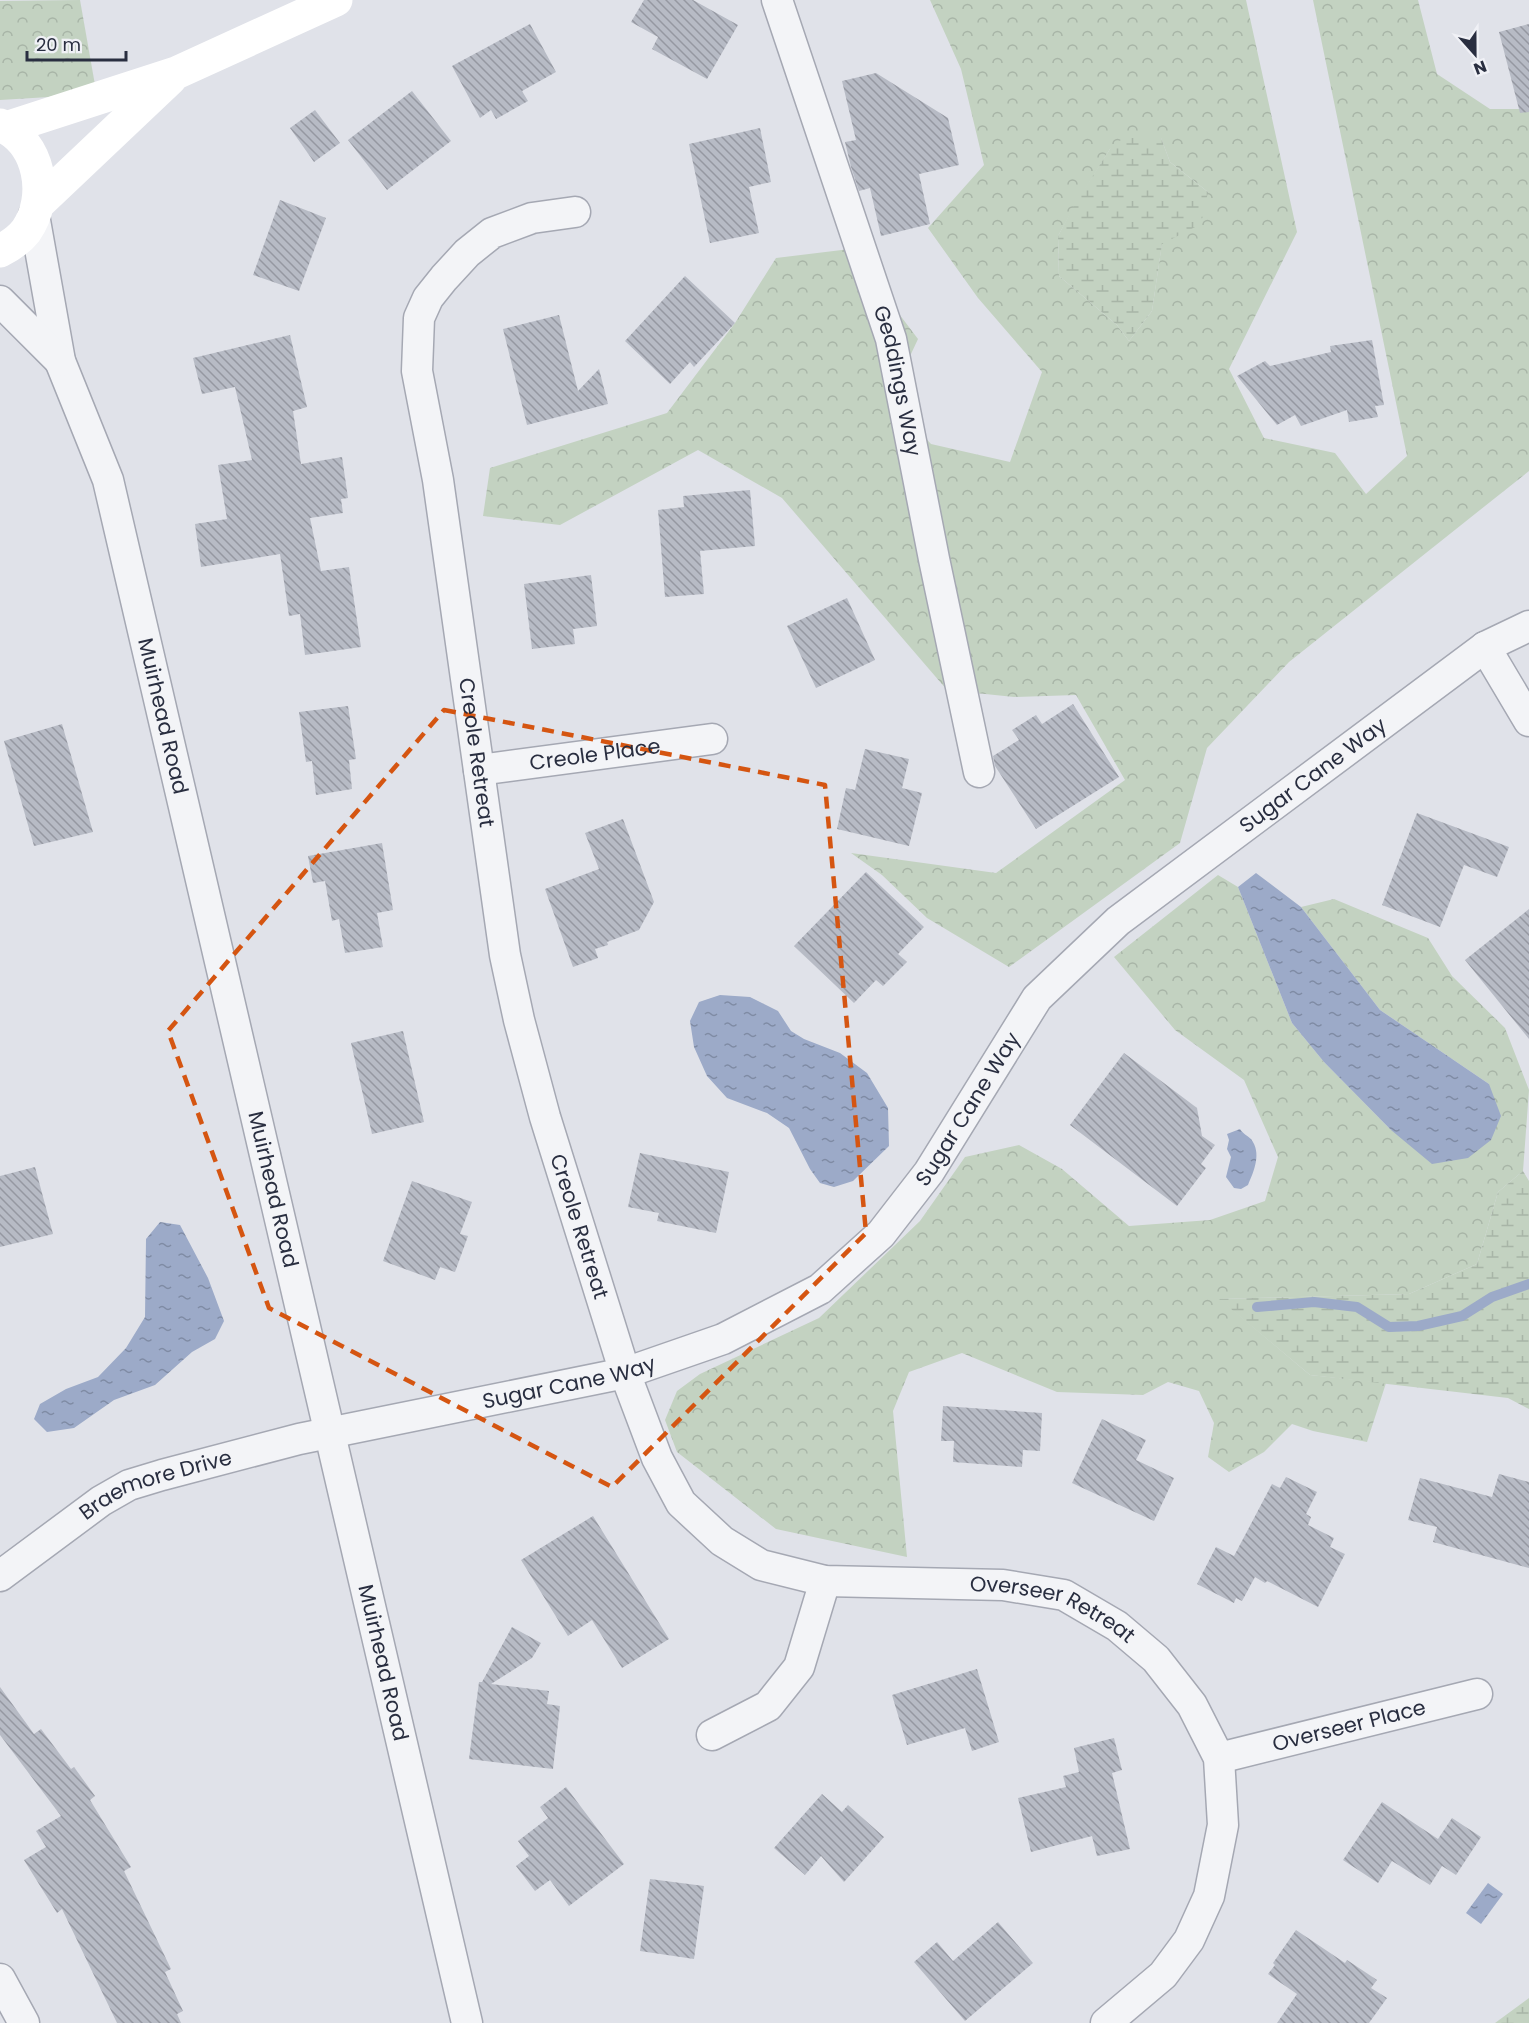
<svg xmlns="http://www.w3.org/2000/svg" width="1529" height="2023" font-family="Poppins,sans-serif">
	<defs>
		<pattern id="forest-crowns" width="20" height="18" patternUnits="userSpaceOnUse" patternTransform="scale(1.5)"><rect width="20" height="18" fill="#c3d2c1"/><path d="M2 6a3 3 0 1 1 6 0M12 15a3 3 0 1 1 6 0" fill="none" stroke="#a8b5a7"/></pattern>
		<pattern id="wetland-marsh" width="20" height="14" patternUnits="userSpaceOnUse" patternTransform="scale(1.5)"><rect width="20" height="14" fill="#c3d2c1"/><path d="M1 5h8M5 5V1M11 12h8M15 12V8" fill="none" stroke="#a8b5a7"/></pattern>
		<pattern id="water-ripples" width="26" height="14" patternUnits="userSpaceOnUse" patternTransform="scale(1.5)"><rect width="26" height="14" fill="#9caac8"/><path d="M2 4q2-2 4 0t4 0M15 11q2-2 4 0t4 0" fill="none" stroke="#7f8ba4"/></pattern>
		<pattern id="building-back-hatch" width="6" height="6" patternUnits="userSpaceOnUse" patternTransform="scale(1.5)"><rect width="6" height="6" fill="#b7bbc5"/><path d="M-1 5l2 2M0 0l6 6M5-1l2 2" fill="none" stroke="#9598a1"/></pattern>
	</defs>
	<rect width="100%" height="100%" fill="#e0e2e9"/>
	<g fill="url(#forest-crowns)" fill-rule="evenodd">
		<polygon points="80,0 95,85 49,97 0,100 0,1"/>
		<path d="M 930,0 L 1246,0 L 1297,232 L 1229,369 L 1264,438 L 1335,453 L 1366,494 L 1407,456 L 1313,0 L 1418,0 L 1437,74 L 1490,109 L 1529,109 L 1529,471 L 1289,662 L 1207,748 L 1180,843 L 1009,967 L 927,918 L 882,875 L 851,853 L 996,873 L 1125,780 L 1076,695 L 1014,697 L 947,690 L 782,498 L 698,450 L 560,525 L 483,516 L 490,468 L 667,413 L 735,323 L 776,258 L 850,249 L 918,339 L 890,399 L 931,444 L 1010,462 L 1042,372 L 978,298 L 928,228 L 984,165 L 961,69 ZM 1161,138 L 1170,162 L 1208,192 L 1162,243 L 1152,311 L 1129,341 L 1117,325 L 1059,276 L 1058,236 L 1077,202 L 1110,149 Z"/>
		<polygon points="1218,875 1238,887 1292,1023 1324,1062 1391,1130 1489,1084 1380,1010 1301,907 1334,899 1428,938 1452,976 1505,1028 1529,1090 1523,1171 1498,1192 1477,1264 1409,1294 1220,1299 1310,1375 1386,1383 1367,1442 1313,1431 1292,1424 1264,1452 1229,1472 1208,1457 1214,1423 1199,1391 1168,1382 1143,1395 1057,1392 962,1353 909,1372 893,1411 907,1557 776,1529 677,1452 665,1420 677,1391 700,1374 819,1318 920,1221 965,1157 1019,1145 1062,1169 1129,1226 1210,1220 1265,1201 1278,1157 1244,1080 1175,1030 1114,957"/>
	</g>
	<g fill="url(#wetland-marsh)">
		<polygon points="1128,134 1161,138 1170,162 1208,192 1201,224 1162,244 1152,311 1129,341 1117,325 1059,276 1058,236 1076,202 1110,149"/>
		<polygon points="1523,1171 1529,1181 1529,1409 1508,1398 1310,1375 1219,1299 1409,1294 1477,1264 1498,1192"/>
		<polygon points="1529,1998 1529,2023 1495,2023"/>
	</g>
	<g fill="url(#water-ripples)">
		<polygon points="1256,873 1301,907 1380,1010 1489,1084 1501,1116 1491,1140 1468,1158 1432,1164 1391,1130 1324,1062 1292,1023 1238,887"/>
		<polygon points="720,995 750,997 778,1011 791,1031 804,1039 840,1053 867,1073 888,1108 889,1146 853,1181 834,1187 820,1183 810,1169 789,1128 767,1113 727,1098 707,1076 694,1047 690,1021 699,1002"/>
		<path d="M 1240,1129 C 1243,1134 1247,1135 1251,1139 C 1262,1153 1254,1171 1248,1185 L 1241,1189 L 1234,1188 L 1226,1177 L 1231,1157 L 1227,1149 L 1229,1140 L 1227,1134 Z"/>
		<polygon points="160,1222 180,1225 208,1278 224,1321 215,1339 192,1352 155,1385 114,1400 74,1428 47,1432 34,1419 40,1404 66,1389 98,1377 126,1348 145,1317 146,1239"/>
		<polygon points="1488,1883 1503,1894 1481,1924 1466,1913"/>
	</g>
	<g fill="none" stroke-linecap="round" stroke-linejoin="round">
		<polyline stroke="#9caac8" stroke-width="10" points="1257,1307 1314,1302 1357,1307 1389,1327 1418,1326 1462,1316 1492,1297 1529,1284"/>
	</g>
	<g fill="url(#building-back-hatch)">
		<polygon points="644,0 693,0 738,25 707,79 652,49 658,37 631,22"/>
		<polygon points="530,24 556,72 522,91 528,101 496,119 491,110 480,118 452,66"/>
		<polygon points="1529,24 1529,112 1520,113 1499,32"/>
		<polygon points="876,73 948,118 959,165 919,174 930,224 881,236 870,188 859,191 851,167 845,142 856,140 842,81"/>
		<polygon points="412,91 451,141 387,190 348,140"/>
		<polygon points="315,110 340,143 314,162 290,128"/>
		<polygon points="760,128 771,182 749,187 759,233 710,243 689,144"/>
		<polygon points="280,200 326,218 299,291 253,275"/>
		<polygon points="685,276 735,323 694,367 690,362 670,384 625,341"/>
		<polygon points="559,315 578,391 599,369 608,404 527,425 503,329"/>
		<polygon points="290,335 307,407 293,411 301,464 342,457 348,498 341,499 343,513 310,518 321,571 349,567 361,647 305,655 300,614 289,616 280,554 201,567 195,524 227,519 218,465 252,460 235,387 202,394 193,358"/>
		<polygon points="1372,340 1384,405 1375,406 1378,417 1349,422 1347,410 1301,426 1295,415 1277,425 1237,376 1265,361 1270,366 1331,352 1330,346"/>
		<polygon points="750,490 755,546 700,551 704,594 665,597 658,510 684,507 683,496"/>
		<polygon points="591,575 597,626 573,629 575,644 532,649 524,584"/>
		<polygon points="847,598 875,660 816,688 787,626"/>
		<polygon points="1073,704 1119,777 1036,829 995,766 993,756 1019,740 1012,730 1036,715 1042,724"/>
		<polygon points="348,706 356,759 349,760 352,789 316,795 312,761 306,762 299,712"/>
		<polygon points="62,724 93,832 34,846 4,741"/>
		<polygon points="865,749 909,759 902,788 922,793 909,846 837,829 846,788 855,790"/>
		<polygon points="1417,813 1509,847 1497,877 1464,865 1440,927 1382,905"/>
		<polygon points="623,819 654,902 639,930 607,942 608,945 595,949 598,958 573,967 545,889 599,869 585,833"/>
		<polygon points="382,843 393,910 377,913 383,947 345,953 339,919 332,921 325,881 313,883 308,856"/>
		<polygon points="866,872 924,927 898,954 907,962 883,986 876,980 854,1003 794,946"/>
		<polygon points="1529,909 1529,1039 1465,960"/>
		<polygon points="403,1031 424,1122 372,1134 351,1043"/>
		<polygon points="1124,1053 1197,1108 1202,1136 1215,1145 1201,1164 1206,1168 1177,1206 1070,1125"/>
		<polygon points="640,1153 729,1172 716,1233 657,1221 659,1213 628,1207"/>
		<polygon points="35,1167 53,1234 0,1247 0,1176"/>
		<polygon points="412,1181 472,1202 460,1234 468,1236 455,1272 440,1267 435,1280 383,1261"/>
		<polygon points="943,1406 1042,1413 1040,1451 1023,1450 1022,1467 953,1462 954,1441 941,1441"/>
		<polygon points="1102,1419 1146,1440 1136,1460 1174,1478 1154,1521 1072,1483"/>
		<polygon points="1499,1474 1529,1482 1529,1568 1433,1542 1437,1527 1408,1520 1420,1478 1492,1497"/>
		<polygon points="1286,1477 1317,1492 1306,1514 1311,1517 1308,1525 1334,1538 1330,1547 1345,1554 1318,1607 1267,1581 1265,1583 1255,1577 1242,1601 1236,1598 1234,1603 1197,1584 1216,1547 1234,1556 1272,1484 1280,1488"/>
		<polygon points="593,1516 669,1639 622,1668 592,1620 568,1636 521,1560"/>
		<polygon points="512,1627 541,1643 532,1658 491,1684 549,1691 547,1704 560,1706 553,1769 469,1759 479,1682 482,1682"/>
		<polygon points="977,1669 999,1742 972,1751 965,1728 907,1745 892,1695"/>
		<polygon points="0,1687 34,1734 41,1729 71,1769 74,1767 95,1796 90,1800 131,1867 124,1871 171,1969 165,1972 183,2011 177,2014 181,2023 117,2023 62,1909 57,1913 24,1860 46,1847 36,1831 61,1816 0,1735"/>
		<polygon points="1114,1738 1122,1770 1112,1773 1130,1849 1097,1856 1092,1836 1031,1852 1018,1798 1066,1787 1063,1776 1079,1772 1074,1748"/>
		<polygon points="566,1787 624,1864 569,1906 550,1880 535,1891 516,1866 529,1856 518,1841 548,1818 540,1807"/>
		<polygon points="822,1794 842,1812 848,1805 884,1837 844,1882 821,1856 805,1875 774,1848"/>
		<polygon points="1382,1802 1438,1839 1452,1818 1481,1837 1456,1875 1442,1866 1430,1885 1392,1861 1378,1883 1343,1860"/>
		<polygon points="650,1879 704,1886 694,1959 640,1951"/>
		<polygon points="998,1922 1033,1963 965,2021 914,1962 937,1942 953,1961"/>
		<polygon points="1296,1930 1345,1963 1347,1960 1377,1980 1371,1988 1387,1998 1369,2023 1277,2023 1297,1994 1268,1974 1275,1965 1273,1963"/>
	</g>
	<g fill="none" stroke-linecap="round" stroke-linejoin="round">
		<g stroke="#a5a8b3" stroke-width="33">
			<g id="minor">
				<path id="s1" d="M 777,0 L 891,339 L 934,559 L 979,772"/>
				<path id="s2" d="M 575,212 L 532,218 L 492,233 L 467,253 L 444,278 L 428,298 L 419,318 L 417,371 L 438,480 L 505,955 L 519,1020 L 545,1117 L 625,1373 L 657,1458 L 681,1503 L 722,1541 L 761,1565 L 825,1581 L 1003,1585 L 1064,1595 L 1117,1626 L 1156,1659 L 1192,1705 L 1219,1758 L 1223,1825 L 1209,1896 L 1189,1940 L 1163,1975 L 1106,2023"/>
				<path id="s3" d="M 34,215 L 60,361 L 108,480 L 467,2023"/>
				<polyline points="0,301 60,361"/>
				<polyline points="1485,647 1529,721"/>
				<path id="s4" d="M 479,770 L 712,739"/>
				<path id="s5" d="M 0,1576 L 101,1501 L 129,1485 L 162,1475 L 299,1439 L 625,1373 L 723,1339 L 820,1289 L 881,1234 L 929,1172 L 1037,998 L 1118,921 L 1485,647 L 1529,626"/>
				<polyline points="712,1735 768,1706 799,1667 825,1581"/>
				<path id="s6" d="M 1219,1758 L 1477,1694"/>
				<polyline points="0,1979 24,2023"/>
			</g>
		</g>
		<use href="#minor" stroke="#f3f4f7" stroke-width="30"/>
		<g stroke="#fff" stroke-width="33">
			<path d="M 0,125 C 40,142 50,197 26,231 C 19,240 10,246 0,251"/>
			<polyline points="6,128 176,73 336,0"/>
			<polyline points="38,204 170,79"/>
		</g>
	</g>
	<path fill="none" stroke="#d55511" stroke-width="4.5" stroke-dasharray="12 8" stroke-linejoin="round" d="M 444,710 L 825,785 L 866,1233 L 612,1487 L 269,1308 L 168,1031 Z"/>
	<g text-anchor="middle" stroke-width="6" stroke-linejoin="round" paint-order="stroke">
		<g font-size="21" fill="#292e40" stroke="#f0f1f6">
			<text dy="7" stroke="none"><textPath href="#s1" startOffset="400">Geddings Way</textPath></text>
			<text dy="7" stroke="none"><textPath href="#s3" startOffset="519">Muirhead Road</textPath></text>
			<text dy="7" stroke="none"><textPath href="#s2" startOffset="639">Creole Retreat</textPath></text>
			<text dy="7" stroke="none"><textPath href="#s4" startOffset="117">Creole Place</textPath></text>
			<text dy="7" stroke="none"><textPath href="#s5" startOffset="1600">Sugar Cane Way</textPath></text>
			<text dy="7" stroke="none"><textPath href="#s5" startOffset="1114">Sugar Cane Way</textPath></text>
			<text dy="7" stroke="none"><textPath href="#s3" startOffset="1005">Muirhead Road</textPath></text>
			<text dy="7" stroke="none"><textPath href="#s2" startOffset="1125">Creole Retreat</textPath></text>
			<text dy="7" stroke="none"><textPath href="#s5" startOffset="610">Sugar Cane Way</textPath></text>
			<text dy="7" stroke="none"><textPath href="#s5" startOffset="183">Braemore Drive</textPath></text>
			<text dy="7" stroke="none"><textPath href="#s2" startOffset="1821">Overseer Retreat</textPath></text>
			<text dy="7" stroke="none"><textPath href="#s3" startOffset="1491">Muirhead Road</textPath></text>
			<text dy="7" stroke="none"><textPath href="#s6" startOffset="134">Overseer Place</textPath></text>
		</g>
	</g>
	<g transform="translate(1475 54) rotate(159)" stroke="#f0f1f6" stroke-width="4.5" paint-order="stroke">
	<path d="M0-4.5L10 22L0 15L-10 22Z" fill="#292e40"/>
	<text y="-9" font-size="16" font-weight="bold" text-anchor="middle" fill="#292e40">N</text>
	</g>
	<path d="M27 51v9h99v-9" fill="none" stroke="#292e40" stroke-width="3"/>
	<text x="36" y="51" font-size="18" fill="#292e40" stroke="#f0f1f6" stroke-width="4.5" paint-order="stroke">20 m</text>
</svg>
